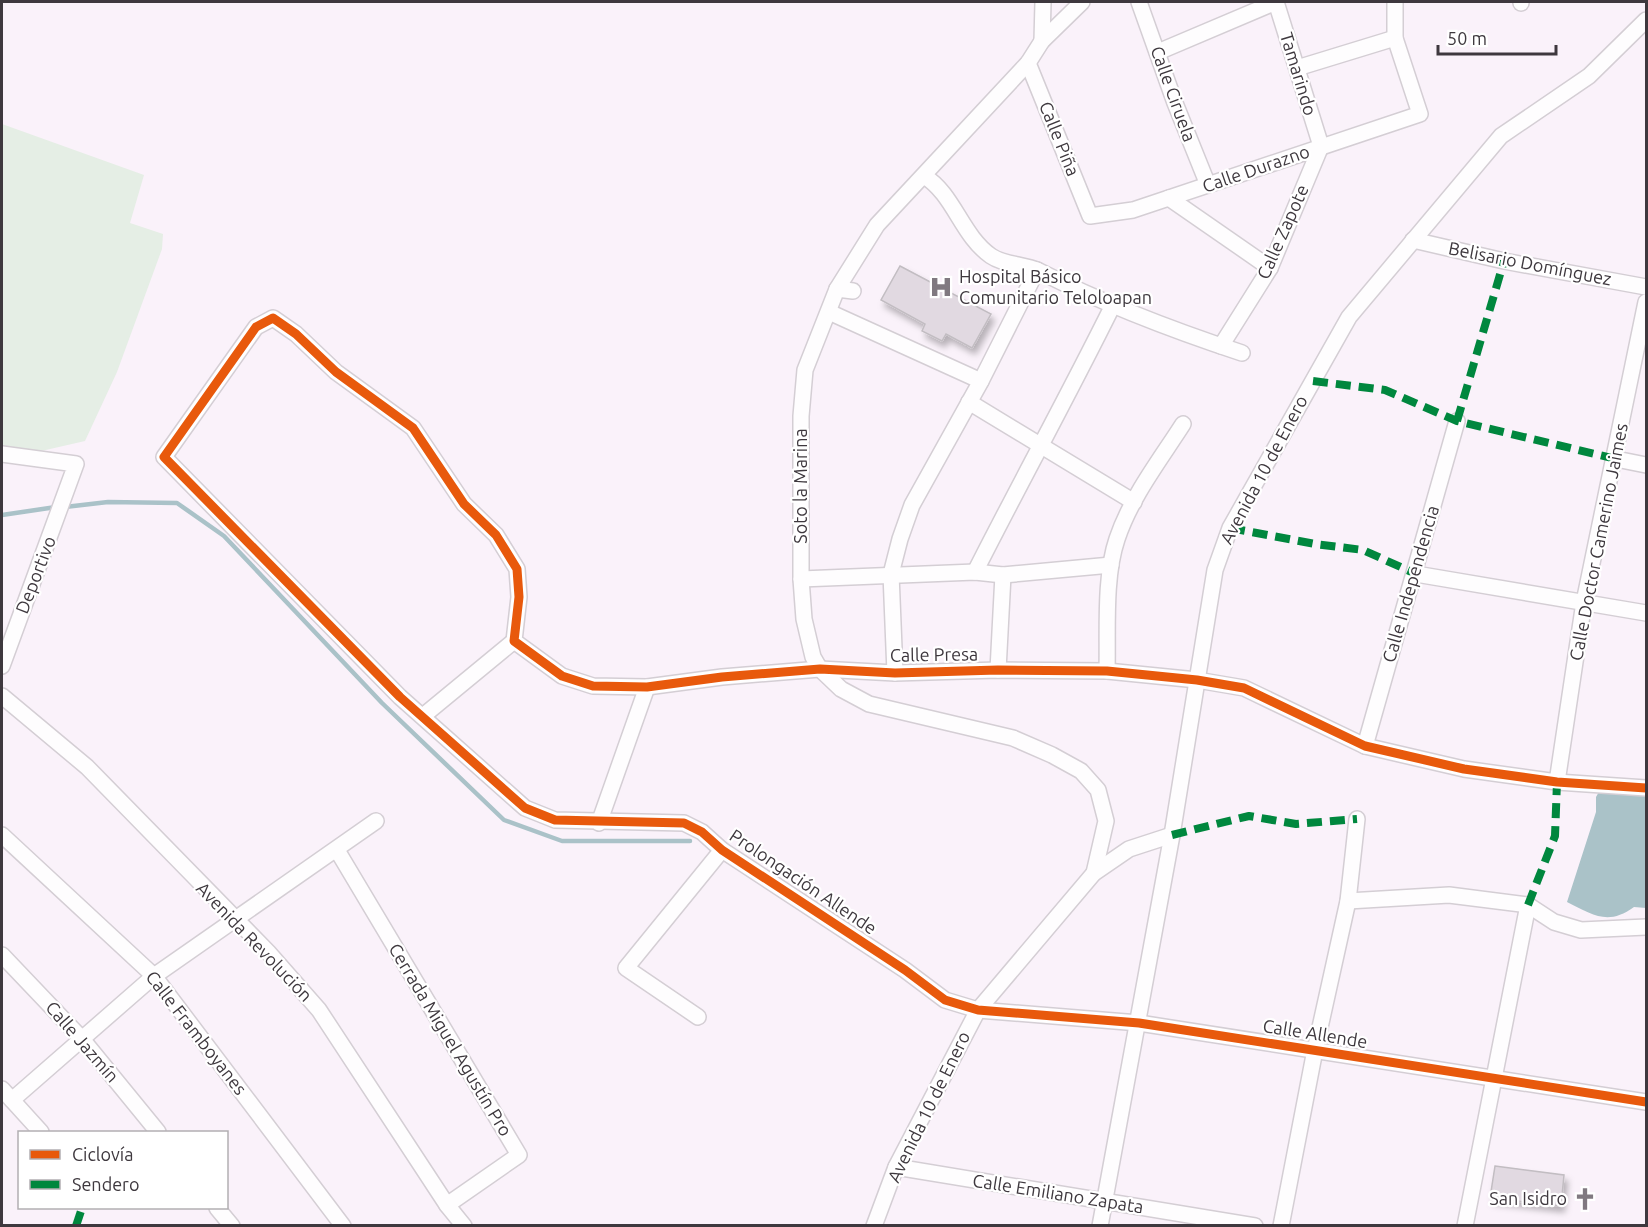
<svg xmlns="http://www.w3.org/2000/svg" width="1648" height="1227" font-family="Ubuntu,sans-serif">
	<defs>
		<filter id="shadow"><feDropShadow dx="3.5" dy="6" stdDeviation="3" flood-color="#0004"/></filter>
	</defs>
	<rect width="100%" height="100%" fill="#faf2fa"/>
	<polygon fill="#e5eee5" points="2,124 144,175 130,223 163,234 162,249 117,372 85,441 11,458 2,457"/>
	<path fill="#aac2c8" d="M 1600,790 L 1646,796 L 1646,908 L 1634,907 C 1608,926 1593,915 1567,902 L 1596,812 L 1596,797 Z"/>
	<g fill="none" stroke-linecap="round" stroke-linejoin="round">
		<g stroke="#aac2c8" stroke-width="4.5">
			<polyline points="65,507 108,502 177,503 224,536 382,703 504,820 562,841 690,841"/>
			<polyline points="2,515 56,507"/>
		</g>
	</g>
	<g fill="#e1d9e1" stroke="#c2bdc2" stroke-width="1.5" filter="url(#shadow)">
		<polygon points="900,266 991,314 972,348 946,334 942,341 922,331 925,324 881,300"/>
		<polygon points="1495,1166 1564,1175 1561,1206 1490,1198"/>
	</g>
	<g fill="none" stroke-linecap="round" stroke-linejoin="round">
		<g stroke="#d4ced4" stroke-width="18">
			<g id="minor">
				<polyline points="1082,2 1042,41 1028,63 877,225 837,289 805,370 801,416 801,579 804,619 813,657 820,669 841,689 869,704 1013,738 1052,755 1081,771 1098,790 1106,821 1094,873"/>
				<polyline points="1139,2 1175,103 1208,185"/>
				<polyline points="1521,2 1521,3"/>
				<polyline points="1042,41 1043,2"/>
				<polyline points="1158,52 1276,2"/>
				<polyline points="1028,63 1090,216 1133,210 1420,114 1395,38 1395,2"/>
				<polyline points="1297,68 1395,38"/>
				<path d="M 924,176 C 954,194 961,235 991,256 C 1004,265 1024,264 1039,271 C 1104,304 1172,330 1242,353"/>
				<polyline points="1169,198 1270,268"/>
				<polyline points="1413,240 1504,261 1646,287"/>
				<polyline points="837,289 853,291"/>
				<polyline points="829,312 981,381"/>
				<polyline points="1221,346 1270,268 1321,146 1276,2"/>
				<polyline points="969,402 1134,502"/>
				<polyline points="2,454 76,464 2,666"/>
				<polyline points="1616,459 1646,465"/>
				<path d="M 975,572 C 1020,483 1068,396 1112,307"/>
				<polyline points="1416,574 1646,613"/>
				<polyline points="801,579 975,572 1003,575 1111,565"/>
				<polyline points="998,670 1003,575"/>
				<path d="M 1107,671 C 1108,631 1104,577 1117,539 C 1131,497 1160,460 1183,424"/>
				<polyline points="895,673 891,574 900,539 912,505 981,381 1037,270"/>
				<polyline points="2,696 87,767 268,952 319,1010 447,1205 464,1226"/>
				<polyline points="423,716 514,641"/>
				<polyline points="1365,746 1457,421"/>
				<polyline points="1557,782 1584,602 1646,302"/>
				<polyline points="1646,788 1557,782 1464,769 1365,746 1244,688 1197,680 1107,671 998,670 895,673 820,669 722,677 647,687 593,686 562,676 514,641 519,597 517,569 496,535 464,504 413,428 336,372 296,334 273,318 256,327 164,457 400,697 525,808 555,820 684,823 702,832 722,850 905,970 945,1000 978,1010 1139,1023 1646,1102"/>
				<polyline points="599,823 647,687"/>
				<polyline points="2,835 154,976 343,1226"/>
				<polyline points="337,850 519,1155 447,1205"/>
				<polyline points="1348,901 1449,895 1528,905 1554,922 1581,930 1646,927"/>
				<polyline points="2,955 82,1039 158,1132"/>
				<polyline points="698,1017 626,968 722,850"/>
				<polyline points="2,1089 41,1132"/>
				<polyline points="12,1100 154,976 376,821"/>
				<polyline points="896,1167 1255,1226"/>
				<polyline points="217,1208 232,1226"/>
				<polyline points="874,1226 896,1167 978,1010 1094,873 1129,849 1172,835"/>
				<polyline points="1100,1226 1172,835 1215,570 1230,528 1349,317 1501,136 1589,76 1646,20"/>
				<polyline points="1281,1226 1315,1050 1348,901 1357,819"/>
				<polyline points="1465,1226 1528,905"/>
			</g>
		</g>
		<use href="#minor" stroke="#fefdfe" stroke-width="15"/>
		<g stroke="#00873e" stroke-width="8" stroke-dasharray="15 8" stroke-linecap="butt">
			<polyline points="1313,381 1385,390 1457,421 1616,459"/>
			<polyline points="1457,421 1504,261"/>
			<polyline points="1230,528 1315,544 1363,550 1416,574"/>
			<polyline points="1172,835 1249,816 1296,824 1357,819"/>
			<polyline points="1528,905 1555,836 1557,782"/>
			<polyline points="76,1226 82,1208"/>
		</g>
		<g stroke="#fff" stroke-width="13">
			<polyline id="cycleway" points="1646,788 1557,782 1464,769 1365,746 1244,688 1197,680 1107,671 998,670 895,673 820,669 722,677 647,687 593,686 562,676 514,641 519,597 517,569 496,535 464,504 413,428 336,372 296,334 273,318 256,327 164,457 400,697 525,808 555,820 684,823 702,832 722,850 905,970 945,1000 978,1010 1139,1023 1646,1102"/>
		</g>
		<use href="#cycleway" stroke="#e8590c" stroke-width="9"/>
	</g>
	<defs>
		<g id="hospital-bare" transform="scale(1.8)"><path d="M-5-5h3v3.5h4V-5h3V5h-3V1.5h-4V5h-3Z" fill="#807980" stroke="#fff" stroke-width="2.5" paint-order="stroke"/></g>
		<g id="church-bare" transform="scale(1.8)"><path d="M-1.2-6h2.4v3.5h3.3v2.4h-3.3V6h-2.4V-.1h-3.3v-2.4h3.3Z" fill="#807980" stroke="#fff" stroke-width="2.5" paint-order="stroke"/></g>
	</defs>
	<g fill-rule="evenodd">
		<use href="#hospital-bare" x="941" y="287"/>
		<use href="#church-bare" x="1585" y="1199"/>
	</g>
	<g text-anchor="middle" stroke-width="4.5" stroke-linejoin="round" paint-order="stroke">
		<g font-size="18" fill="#3e383e" stroke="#fff">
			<text transform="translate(1298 74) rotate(73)" y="6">Tamarindo</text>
			<text transform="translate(1173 94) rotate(70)" y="6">Calle Ciruela</text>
			<text transform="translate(1059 139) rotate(68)" y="6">Calle Piña</text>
			<text transform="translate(1256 169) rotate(-19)" y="6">Calle Durazno</text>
			<text transform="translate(1283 232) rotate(-66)" y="6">Calle Zapote</text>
			<text transform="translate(1530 264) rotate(11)" y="6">Belisario Domínguez</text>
			<text transform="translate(1264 470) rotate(-62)" y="6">Avenida 10 de Enero</text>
			<text transform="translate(801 486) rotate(-90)" y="6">Soto la Marina</text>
			<text transform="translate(1599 542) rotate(-79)" y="6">Calle Doctor Camerino Jaimes</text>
			<text transform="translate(36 575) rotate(-69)" y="6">Deportivo</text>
			<text transform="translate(1411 584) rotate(-74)" y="6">Calle Independencia</text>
			<text transform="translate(934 655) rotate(-1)" y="6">Calle Presa</text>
			<text transform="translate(803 882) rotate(34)" y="6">Prolongación Allende</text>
			<text transform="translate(254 942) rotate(46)" y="6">Avenida Revolución</text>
			<text transform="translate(196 1033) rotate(52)" y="6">Calle Framboyanes</text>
			<text transform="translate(1315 1034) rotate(9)" y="6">Calle Allende</text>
			<text transform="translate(450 1040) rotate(59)" y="6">Cerrada Miguel Agustín Pro</text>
			<text transform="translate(82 1042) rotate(49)" y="6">Calle Jazmín</text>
			<text transform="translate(929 1107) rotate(-64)" y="6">Avenida 10 de Enero</text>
			<text transform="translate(1058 1194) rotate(9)" y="6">Calle Emiliano Zapata</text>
		</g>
		<g font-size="18" fill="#3e383e" stroke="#fff" text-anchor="start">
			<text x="959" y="283">Hospital Básico<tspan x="959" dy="21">Comunitario Teloloapan</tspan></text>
			<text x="1567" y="1205" text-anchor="end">San Isidro</text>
		</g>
	</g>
	<rect width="1648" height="1227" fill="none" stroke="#3e383e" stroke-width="6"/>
	<rect x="18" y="1131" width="210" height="78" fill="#ffffff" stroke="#b2afb2" stroke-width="1.5"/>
	<rect x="30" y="1150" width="30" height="9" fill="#e8590c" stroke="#b2afb2" stroke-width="1.5"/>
	<text x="72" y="1161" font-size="18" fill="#3e383e">Ciclovía</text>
	<rect x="30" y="1180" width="30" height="9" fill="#00873e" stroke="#b2afb2" stroke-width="1.5"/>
	<text x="72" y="1191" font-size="18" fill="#3e383e">Sendero</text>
	<path d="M1438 45v9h118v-9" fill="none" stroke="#3e383e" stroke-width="3"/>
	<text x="1447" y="45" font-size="18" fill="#3e383e" stroke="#ffffff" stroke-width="4.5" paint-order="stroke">50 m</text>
</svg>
